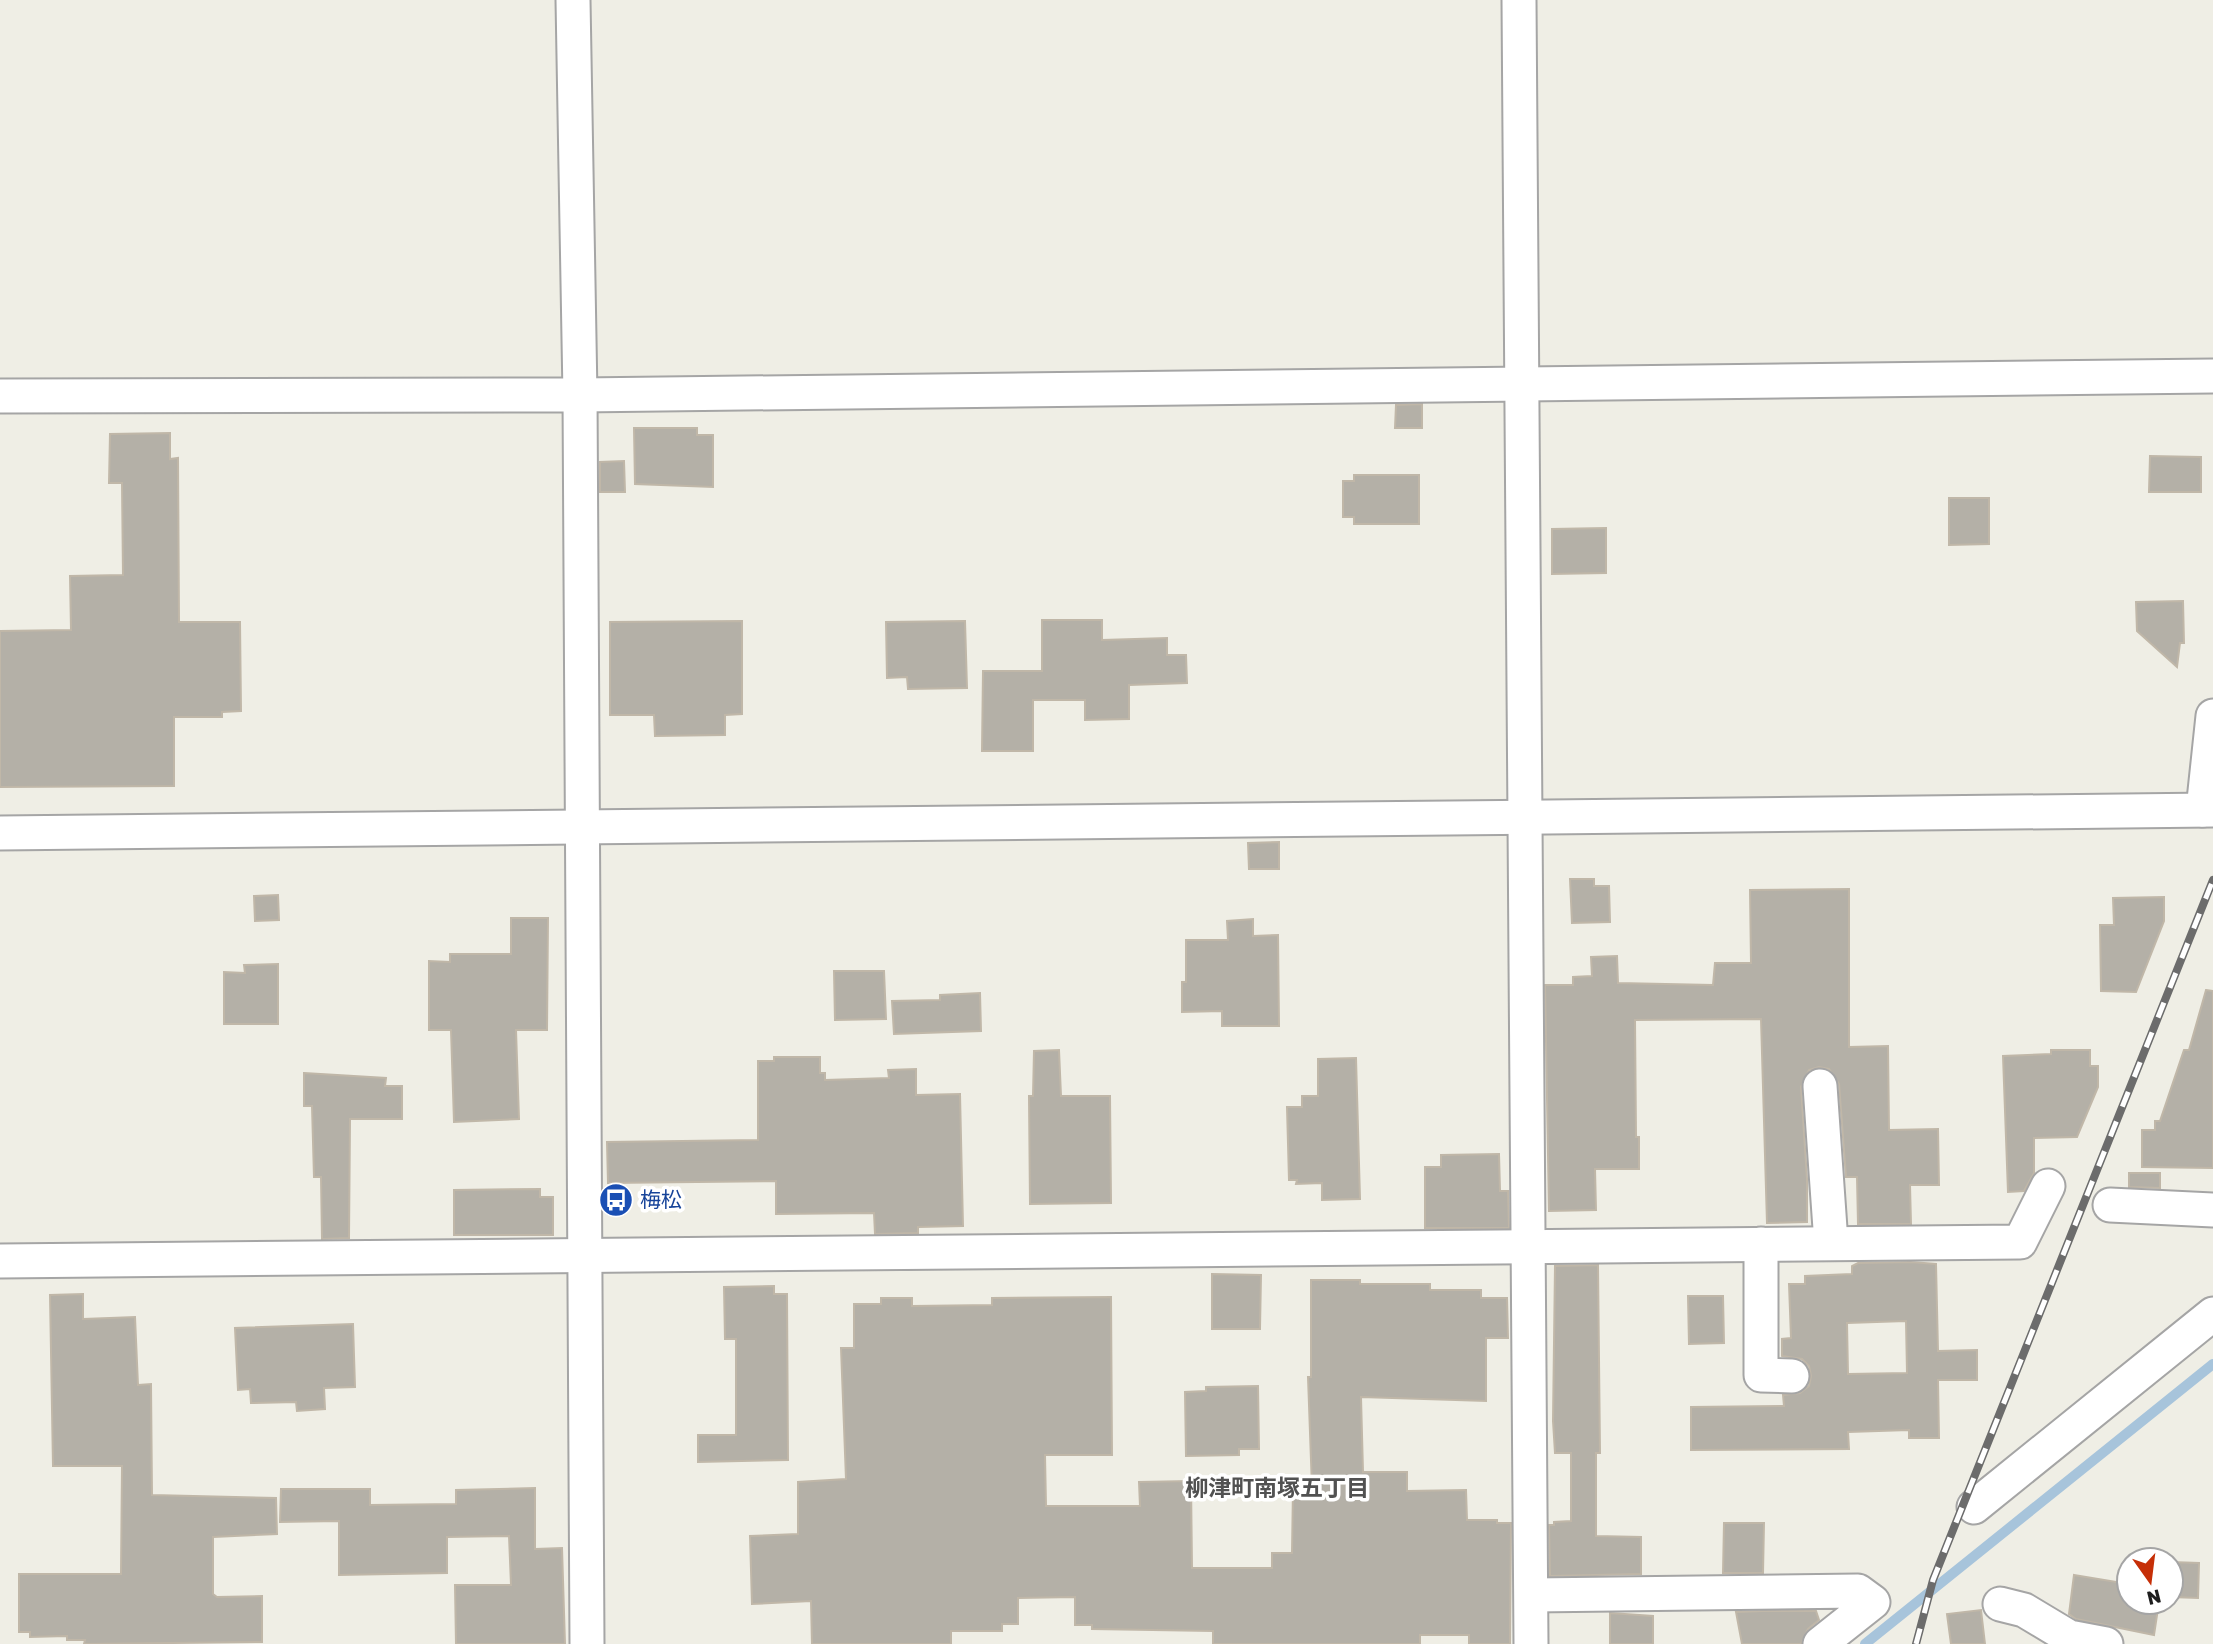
<svg xmlns="http://www.w3.org/2000/svg" width="2213" height="1644" font-family="Rubik,'Noto Sans JP',sans-serif">
	<rect width="100%" height="100%" fill="#efeee5"/>
	<g fill="none" stroke-linecap="round" stroke-linejoin="round">
		<polyline stroke="#a7c4db" stroke-width="10" points="1865,1644 2213,1364"/>
	</g>
	<g fill="#b4b0a7" stroke="#c0b7a8" stroke-width="2" fill-rule="evenodd">
		<polygon points="1422,404 1422,428 1395,428 1396,405"/>
		<polygon points="634,428 697,428 697,435 713,435 713,487 635,484"/>
		<polygon points="170,433 170,459 178,458 179,622 240,622 241,711 222,712 222,717 174,717 174,786 0,787 0,631 71,630 70,576 123,575 122,483 109,483 110,434"/>
		<polygon points="2150,456 2201,457 2201,492 2149,492"/>
		<polygon points="624,461 625,492 600,492 600,462"/>
		<polygon points="1354,475 1419,475 1419,524 1354,524 1354,517 1343,517 1343,481 1354,481"/>
		<polygon points="1949,498 1989,498 1989,544 1949,545"/>
		<polygon points="1606,528 1606,573 1552,574 1552,529"/>
		<polygon points="2183,601 2184,643 2180,643 2177,667 2137,631 2136,602"/>
		<polygon points="1042,620 1102,620 1102,640 1167,638 1167,655 1186,655 1187,683 1129,685 1129,719 1085,720 1085,700 1033,700 1033,751 982,751 983,671 1042,671"/>
		<polygon points="742,621 742,714 725,715 725,735 655,736 654,715 610,715 610,622"/>
		<polygon points="965,621 967,688 908,689 907,677 887,678 886,622"/>
		<polygon points="1279,842 1279,869 1249,869 1248,843"/>
		<polygon points="1570,879 1594,879 1594,886 1609,886 1610,922 1572,923"/>
		<polygon points="1849,889 1849,1047 1888,1046 1889,1130 1938,1129 1939,1185 1910,1185 1911,1224 1858,1224 1857,1177 1846,1177 1839,1084 1829,1069 1819,1067 1809,1070 1801,1087 1807,1179 1807,1222 1767,1223 1761,1019 1635,1020 1636,1137 1639,1137 1639,1169 1595,1169 1596,1210 1549,1211 1545,985 1573,985 1573,977 1592,976 1591,957 1617,956 1618,983 1713,985 1715,963 1751,963 1750,890"/>
		<polygon points="278,895 279,920 255,921 254,896"/>
		<polygon points="2164,897 2164,921 2136,992 2101,991 2100,925 2114,925 2113,898"/>
		<polygon points="511,918 548,918 547,1030 516,1030 519,1119 454,1122 451,1030 429,1030 429,961 450,962 450,954 511,954"/>
		<polygon points="1253,919 1253,936 1278,935 1279,1026 1222,1026 1222,1011 1182,1012 1182,982 1186,982 1186,940 1228,940 1227,921"/>
		<polygon points="278,964 278,1024 224,1024 224,972 245,973 244,965"/>
		<polygon points="834,971 884,971 886,1019 835,1020"/>
		<polygon points="2206,990 2213,991 2213,1168 2142,1167 2142,1130 2155,1130 2155,1121 2160,1121 2184,1050 2189,1050"/>
		<polygon points="980,993 981,1031 894,1034 892,1001 940,1000 940,995"/>
		<polygon points="1059,1050 1061,1096 1110,1096 1111,1203 1030,1204 1029,1096 1033,1096 1034,1051"/>
		<polygon points="2051,1050 2090,1050 2090,1066 2098,1066 2098,1087 2077,1137 2034,1138 2034,1173 2024,1191 2008,1192 2003,1056 2051,1054"/>
		<polygon points="774,1057 820,1057 820,1073 825,1073 825,1080 889,1078 888,1070 916,1069 916,1095 960,1094 963,1226 918,1227 918,1233 875,1234 874,1213 776,1214 776,1181 608,1183 607,1142 758,1140 758,1061 774,1061"/>
		<polygon points="1356,1058 1360,1199 1322,1200 1322,1183 1296,1184 1297,1180 1289,1180 1287,1107 1302,1107 1302,1096 1318,1096 1318,1059"/>
		<polygon points="304,1073 386,1078 385,1086 402,1086 402,1119 350,1119 349,1238 322,1239 321,1177 314,1177 312,1106 304,1106"/>
		<polygon points="1499,1154 1500,1191 1508,1191 1509,1228 1425,1228 1425,1167 1441,1167 1441,1155"/>
		<polygon points="2129,1173 2160,1173 2160,1188 2129,1187"/>
		<polygon points="540,1189 540,1197 553,1197 553,1235 454,1235 454,1190"/>
		<path d="M 1911,1262 L 1936,1264 L 1938,1351 L 1977,1350 L 1977,1380 L 1938,1380 L 1939,1438 L 1909,1438 L 1909,1430 L 1848,1432 L 1849,1449 L 1691,1450 L 1691,1407 L 1784,1406 L 1783,1395 L 1800,1393 L 1809,1386 L 1811,1376 L 1809,1366 L 1802,1359 L 1782,1356 L 1782,1339 L 1791,1338 L 1789,1284 L 1805,1284 L 1805,1276 L 1852,1274 L 1852,1266 L 1858,1263 ZM 1906,1321 L 1907,1373 L 1848,1374 L 1847,1323 Z"/>
		<polygon points="1598,1265 1600,1453 1596,1453 1596,1536 1641,1537 1641,1574 1550,1576 1549,1525 1554,1525 1554,1522 1571,1521 1571,1453 1555,1453 1553,1421 1555,1266"/>
		<polygon points="1212,1274 1261,1275 1260,1329 1212,1329"/>
		<polygon points="1311,1280 1360,1280 1360,1284 1430,1284 1430,1290 1481,1290 1481,1298 1507,1298 1508,1338 1486,1338 1486,1401 1361,1397 1363,1472 1407,1472 1407,1491 1466,1490 1467,1520 1497,1520 1497,1523 1511,1523 1510,1644 1469,1644 1469,1635 1420,1635 1420,1644 1213,1644 1213,1631 1092,1629 1092,1625 1075,1625 1075,1597 1018,1598 1018,1624 1002,1624 1002,1631 951,1631 951,1644 812,1644 811,1601 752,1604 750,1536 798,1534 798,1482 846,1479 841,1348 854,1348 854,1304 881,1304 881,1298 912,1298 912,1306 992,1305 992,1298 1111,1297 1112,1455 1045,1455 1046,1506 1140,1506 1139,1482 1191,1481 1192,1568 1272,1568 1272,1553 1292,1553 1293,1488 1312,1488 1308,1377 1311,1377"/>
		<polygon points="774,1286 774,1294 787,1294 788,1460 698,1462 698,1435 736,1435 736,1339 725,1339 724,1287"/>
		<polygon points="83,1294 83,1319 135,1317 138,1385 151,1384 152,1495 276,1498 277,1534 213,1537 213,1594 217,1597 262,1596 262,1642 84,1644 85,1640 67,1640 67,1636 30,1637 30,1632 19,1632 19,1574 121,1574 122,1466 53,1466 50,1295"/>
		<polygon points="1688,1296 1723,1296 1724,1343 1689,1344"/>
		<polygon points="353,1324 355,1387 324,1388 325,1409 297,1411 296,1402 251,1403 250,1389 238,1390 235,1328"/>
		<polygon points="1258,1386 1259,1449 1239,1449 1239,1455 1186,1456 1185,1392 1206,1391 1206,1387"/>
		<polygon points="535,1488 535,1549 562,1548 565,1644 456,1644 455,1585 511,1585 509,1536 447,1537 447,1573 339,1575 339,1521 280,1522 281,1489 370,1489 370,1505 456,1504 456,1490"/>
		<polygon points="1724,1523 1764,1523 1763,1573 1723,1573"/>
		<polygon points="2171,1562 2199,1563 2198,1598 2171,1597"/>
		<polygon points="2074,1575 2129,1584 2129,1602 2159,1602 2154,1635 2076,1619 2069,1614"/>
		<polygon points="1981,1610 1985,1644 1951,1644 1947,1614"/>
		<polygon points="1762,1611 1816,1611 1819,1620 1808,1629 1801,1644 1742,1644 1736,1612"/>
		<polygon points="1610,1613 1653,1616 1653,1644 1610,1644"/>
	</g>
	<g fill="none" stroke-linecap="round" stroke-linejoin="round">
		<g stroke="#a5a5a5" stroke-width="37">
			<g id="minor">
				<polyline points="573,0 580,395 587,1644"/>
				<polyline points="1519,0 1531,1644"/>
				<polyline points="0,396 580,395 2213,376"/>
				<polyline points="2203,810 2213,716"/>
				<polyline points="0,833 2213,810"/>
				<polyline points="1820,1086 1831,1243"/>
				<polyline points="2110,1205 2213,1210"/>
				<polyline points="1761,1244 1761,1375 1792,1376"/>
				<polyline points="0,1261 2020,1242 2048,1186"/>
				<polyline points="1974,1507 2213,1314"/>
				<polyline points="1533,1595 1858,1591 1873,1602 1820,1644"/>
				<polyline points="2000,1604 2024,1610 2069,1637 2106,1644"/>
			</g>
		</g>
		<use href="#minor" stroke="#fff" stroke-width="33"/>
		<g stroke="#6c6c6c" stroke-width="8">
			<polyline id="rail" points="1916,1644 1933,1580 2213,880"/>
		</g>
		<use href="#rail" stroke="#fff" stroke-width="5" stroke-dasharray="16" stroke-linecap="butt"/>
	</g>
	<defs>
		<g id="bus-disc" transform="scale(1.75)"><circle r="9.5" fill="#1a4fb4" stroke="#fff"/><path d="M-5-6H5V4H4V6H2V4H-2V6H-4V4H-5ZM-3.5-4V0h7V-4ZM-3.5 1.2v1.5H-2V1.2ZM2 1.2v1.5H3.5V1.2Z" fill="#fff"/></g>
	</defs>
	<g fill-rule="evenodd">
		<use href="#bus-disc" x="616" y="1200"/>
	</g>
	<g text-anchor="middle" stroke-width="7" stroke-linejoin="round" paint-order="stroke">
		<g font-size="21" fill="#164399" stroke="#fff" text-anchor="start">
			<text x="640" y="1207">梅松</text>
		</g>
		<g font-size="23" font-weight="bold" fill="#515151" stroke="#fff">
			<text x="1277" y="1496">柳津町南塚五丁目</text>
		</g>
	</g>
	<g transform="translate(2150 1581) rotate(166)"><circle r="33" fill="#ffffff" stroke="#a5a5a5" stroke-width="2"/>
	<path d="M0-5L12 26L0 18L-12 26Z" fill="#c62f07"/>
	<text y="-10" font-size="19" font-weight="bold" text-anchor="middle" fill="#1e1e1e">N</text>
	</g>
</svg>
